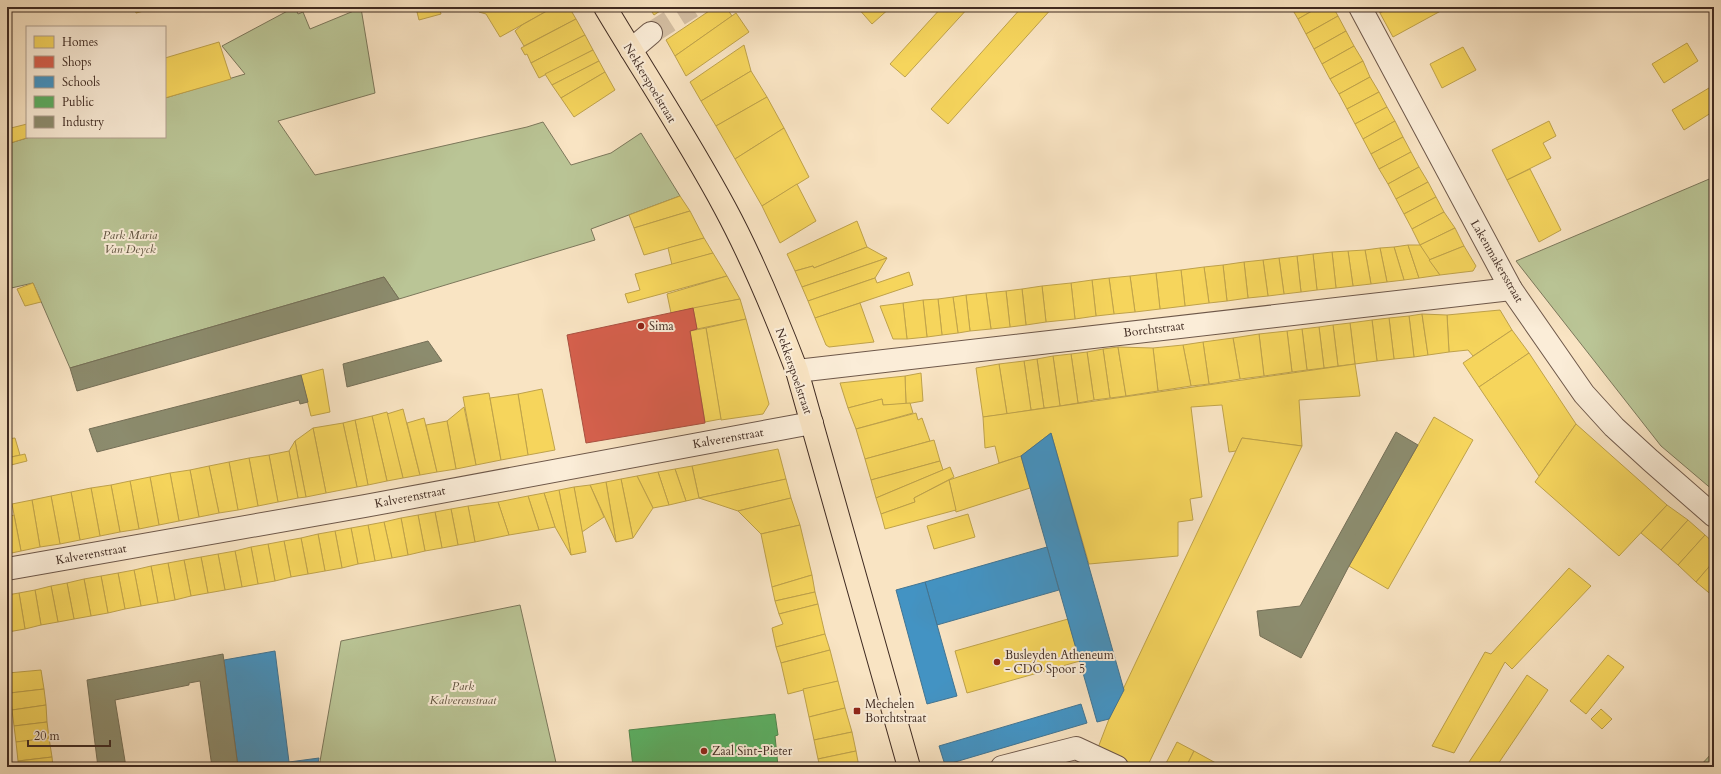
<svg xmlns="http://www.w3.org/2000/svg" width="1721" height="774" font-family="Cardo,serif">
	<rect width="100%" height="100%" fill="#f9e4c3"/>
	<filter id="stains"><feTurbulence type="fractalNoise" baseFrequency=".005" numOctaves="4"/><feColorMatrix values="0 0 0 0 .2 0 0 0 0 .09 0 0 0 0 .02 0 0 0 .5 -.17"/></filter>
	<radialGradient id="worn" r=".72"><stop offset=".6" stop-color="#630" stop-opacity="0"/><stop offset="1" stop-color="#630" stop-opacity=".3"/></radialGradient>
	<g fill="#bac596" stroke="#7c785c">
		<polygon points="295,7 298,14 303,12 310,29 361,8 375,93 278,121 315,175 527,127 543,122 571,165 611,153 641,133 680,196 591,229 595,240 399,299 384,277 70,368 33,283 7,289 7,144 30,137 165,137 165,98 245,74 222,46"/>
		<polygon points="1714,177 1714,491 1661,446 1516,261"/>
		<polygon points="520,605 557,767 319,767 341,641"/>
		<polygon points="1714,751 1714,767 1699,767"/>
	</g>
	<g fill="#f6d55c" stroke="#bfa24a">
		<polygon points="134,7 159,7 136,13"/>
		<polygon points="413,7 439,7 441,14 419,20 416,8"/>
		<polygon points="475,7 554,7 500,37 486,14 479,12"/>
		<polygon points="554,7 569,7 576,19 524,46 515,31 522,25"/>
		<polygon points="645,7 666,7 654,15 650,9 647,11"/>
		<polygon points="715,7 726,7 732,16 675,56 666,40"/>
		<polygon points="857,7 891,7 872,24"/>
		<polygon points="942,7 969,7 905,77 890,64"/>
		<polygon points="1022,7 1053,7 948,124 931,109"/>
		<polygon points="1291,7 1319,7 1298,19"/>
		<polygon points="1319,7 1333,7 1338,16 1306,34 1298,19"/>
		<polygon points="1376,7 1391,7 1380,13"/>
		<polygon points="1391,7 1448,7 1393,37 1380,13"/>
		<polygon points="736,13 749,32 686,76 675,56"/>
		<polygon points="1338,16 1346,31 1314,49 1306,34"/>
		<polygon points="576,19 585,35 531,63 527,54 525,55 521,48"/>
		<polygon points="1346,31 1354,46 1322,64 1314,49"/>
		<polygon points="585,35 593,50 539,78 531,63"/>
		<polygon points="219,42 231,79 165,98 165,58"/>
		<polygon points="1687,43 1698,61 1664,83 1652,64"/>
		<polygon points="744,45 751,71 701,101 690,82"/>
		<polygon points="1354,46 1363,61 1330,79 1322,64"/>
		<polygon points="1463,47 1476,70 1442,88 1430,64"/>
		<polygon points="593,50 599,61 552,85 545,74"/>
		<polygon points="599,61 605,72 561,98 552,85"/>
		<polygon points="1363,61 1370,77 1339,94 1330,79"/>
		<polygon points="751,71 767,97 716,126 701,101"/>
		<polygon points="605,72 615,90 574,117 561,98"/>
		<polygon points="1370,77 1379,92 1347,109 1339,94"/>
		<polygon points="1714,85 1714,111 1684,130 1672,110"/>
		<polygon points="1379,92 1387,107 1355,124 1347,109"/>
		<polygon points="767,97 784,128 735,159 716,126"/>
		<polygon points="1387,107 1395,121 1363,139 1355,124"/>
		<polygon points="1395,121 1403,137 1371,154 1363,139"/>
		<polygon points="1549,121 1556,136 1543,143 1551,158 1507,180 1492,150"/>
		<polygon points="27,124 27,137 30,137 7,144 7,129"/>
		<polygon points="784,128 809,177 762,206 735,159"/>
		<polygon points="1403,137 1411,152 1379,169 1371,154"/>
		<polygon points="1411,152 1419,167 1388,184 1379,169"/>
		<polygon points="1419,167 1428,182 1396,199 1388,184"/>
		<polygon points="1530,169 1561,230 1539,242 1507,180"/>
		<polygon points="1428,182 1436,197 1404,214 1396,199"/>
		<polygon points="797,184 816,221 780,243 762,206"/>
		<polygon points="680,196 690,211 634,228 629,215"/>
		<polygon points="1436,197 1444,212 1412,229 1404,214"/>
		<polygon points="690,211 704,238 644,255 634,228"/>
		<polygon points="1444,212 1455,228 1420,245 1412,229"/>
		<polygon points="857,221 867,247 814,268 813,266 795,271 787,254"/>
		<polygon points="1455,228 1464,246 1429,260 1420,245"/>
		<polygon points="704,238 713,253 672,265 668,248"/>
		<polygon points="1408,245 1419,278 1404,280 1394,247"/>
		<polygon points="1408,245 1420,245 1440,275 1419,278"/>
		<polygon points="1464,246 1476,266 1473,271 1440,275 1429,260"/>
		<polygon points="867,247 887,258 802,287 795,271 813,266 814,268"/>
		<polygon points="1394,247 1404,280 1387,282 1380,248"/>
		<polygon points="1380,248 1387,282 1371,284 1365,250"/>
		<polygon points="1365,250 1371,284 1353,286 1348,251"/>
		<polygon points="1348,251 1353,286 1336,288 1332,252"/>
		<polygon points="1332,252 1336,288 1317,290 1313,254"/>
		<polygon points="713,253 727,276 628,303 625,294 640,290 635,274"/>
		<polygon points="1313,254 1317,290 1301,292 1297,256"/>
		<polygon points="1297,256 1301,292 1284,294 1279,258"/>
		<polygon points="887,258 875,278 808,301 802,287"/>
		<polygon points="1279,258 1284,294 1268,296 1263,260"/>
		<polygon points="1263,260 1268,296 1248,298 1244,262"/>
		<polygon points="1244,262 1248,298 1227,301 1223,265"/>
		<polygon points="1223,265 1227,301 1209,303 1204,267"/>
		<polygon points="1204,267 1209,303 1185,306 1181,270"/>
		<polygon points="1181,270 1185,306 1160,309 1156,273"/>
		<polygon points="909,272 913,285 815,318 808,301 875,278 877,283"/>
		<polygon points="1156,273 1160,309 1135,312 1130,276"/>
		<polygon points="727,276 740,299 671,313 667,294"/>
		<polygon points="1130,276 1135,312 1114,314 1109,278"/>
		<polygon points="1109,278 1114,314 1096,316 1092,280"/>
		<polygon points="1092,280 1096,316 1075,319 1071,283"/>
		<polygon points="33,283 41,302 25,306 17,289"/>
		<polygon points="1071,283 1075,319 1046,322 1042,286"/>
		<polygon points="1042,286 1046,322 1026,325 1022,289"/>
		<polygon points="1022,289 1026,325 1010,327 1006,291"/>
		<polygon points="1006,291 1010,327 991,329 986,293"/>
		<polygon points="986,293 991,329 970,331 966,295"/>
		<polygon points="966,295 970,331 958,333 953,297"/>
		<polygon points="953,297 958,333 942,335 938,299"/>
		<polygon points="740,299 746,319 697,329 693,308"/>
		<polygon points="938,299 942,335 927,337 923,300"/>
		<polygon points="923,300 927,337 907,339 903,303"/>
		<polygon points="860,303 874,342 829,347 826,345 815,318"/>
		<polygon points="903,303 907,339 893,339 880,306"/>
		<polygon points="1500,310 1512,330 1473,356 1468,350 1449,352 1447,315"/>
		<polygon points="1422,314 1428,355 1414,357 1409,316"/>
		<polygon points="1422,314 1447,315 1449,352 1428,355"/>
		<polygon points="1409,316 1414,357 1394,359 1389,318"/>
		<polygon points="1389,318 1394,359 1377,361 1372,320"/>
		<polygon points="746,319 769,404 763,414 721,420 706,328"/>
		<polygon points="1372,320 1377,361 1355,364 1350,323"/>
		<polygon points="1350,323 1355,364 1338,366 1333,325"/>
		<polygon points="1333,325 1338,366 1324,368 1319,327"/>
		<polygon points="1319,327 1324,368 1307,370 1302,329"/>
		<polygon points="706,328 721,419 705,422 690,331"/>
		<polygon points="1302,329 1307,370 1292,372 1287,331"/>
		<polygon points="1512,330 1529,353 1479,387 1463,363"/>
		<polygon points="1287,331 1292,372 1264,376 1259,334"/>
		<polygon points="1259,334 1264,376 1240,379 1233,338"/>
		<polygon points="1233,338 1240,379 1209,384 1203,342"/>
		<polygon points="1203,342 1209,384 1191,386 1183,345"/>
		<polygon points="1183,345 1191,386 1158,391 1153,348"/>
		<polygon points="1118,347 1126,396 1110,398 1103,349"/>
		<polygon points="1118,347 1153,348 1158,391 1126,396"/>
		<polygon points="1103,349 1110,398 1094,400 1087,352"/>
		<polygon points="1087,352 1094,400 1078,403 1071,354"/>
		<polygon points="1529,353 1576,424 1539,476 1479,387"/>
		<polygon points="1071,354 1078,403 1060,406 1053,356"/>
		<polygon points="1053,356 1060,406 1044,408 1037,359"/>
		<polygon points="1037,359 1044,408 1031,410 1024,361"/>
		<polygon points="1024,361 1031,410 1007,414 999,364"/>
		<polygon points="999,364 1007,414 983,417 976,368"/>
		<polygon points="1355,364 1360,396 1299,400 1302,446 1242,438 1236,451 1229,452 1222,405 1191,407 1202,497 1190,499 1193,520 1178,522 1178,556 1089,564 1051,433 1021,456 999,463 995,446 985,448 983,417"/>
		<polygon points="323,369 330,412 311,416 301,375"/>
		<polygon points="921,373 923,401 906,404 905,376"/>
		<polygon points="905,376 906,404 883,405 882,399 848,408 840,383"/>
		<polygon points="542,389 555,450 528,455 518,394"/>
		<polygon points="489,393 501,460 476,465 463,397"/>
		<polygon points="518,394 528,455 501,460 490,398"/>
		<polygon points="882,399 883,405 910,403 913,413 856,429 848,408"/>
		<polygon points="464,407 476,465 456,469 447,421"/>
		<polygon points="403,409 420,475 403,478 387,414"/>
		<polygon points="387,412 403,478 387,481 372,416"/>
		<polygon points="916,413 918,420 922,418 930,441 865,459 856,429"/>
		<polygon points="372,416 387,481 368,485 355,420"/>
		<polygon points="1434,417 1473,440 1388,589 1349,566"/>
		<polygon points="424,418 437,472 420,475 407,423"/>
		<polygon points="355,420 368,485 357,487 343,423"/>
		<polygon points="447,421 456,469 437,472 426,425"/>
		<polygon points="343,423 357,487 326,493 313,428"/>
		<polygon points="1576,424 1667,505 1619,556 1535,482"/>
		<polygon points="313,428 326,493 306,497 295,441"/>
		<polygon points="15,438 20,455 7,458 7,439"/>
		<polygon points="1242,438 1302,446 1147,767 1127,767 1096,753 1109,719"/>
		<polygon points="934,440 940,461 871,480 865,459"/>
		<polygon points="295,441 306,497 298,498 289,451"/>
		<polygon points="778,449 786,479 699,498 692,466"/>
		<polygon points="289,451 298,498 278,502 269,455"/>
		<polygon points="25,454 27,461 7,466 7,458"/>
		<polygon points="269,455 278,502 258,506 249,458"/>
		<polygon points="1021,456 1030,488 956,512 949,480"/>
		<polygon points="249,458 258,506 238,510 229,462"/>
		<polygon points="940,461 943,470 876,498 871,480"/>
		<polygon points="229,462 238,510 219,513 209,466"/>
		<polygon points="209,466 219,513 199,517 190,470"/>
		<polygon points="692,466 699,498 686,501 675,469"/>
		<polygon points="950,467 954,477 914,498 915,502 881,514 876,498"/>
		<polygon points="675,469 686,501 669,505 658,472"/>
		<polygon points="190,470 199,517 179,521 170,473"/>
		<polygon points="658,472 669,505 653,508 637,476"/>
		<polygon points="170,473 179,521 159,525 150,477"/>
		<polygon points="637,476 653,508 633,538 621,479"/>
		<polygon points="150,477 159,525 139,529 130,481"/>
		<polygon points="621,479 633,538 616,542 606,482"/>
		<polygon points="786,479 791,498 738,511 699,498"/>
		<polygon points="949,480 956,510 885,529 881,514 915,502 914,498"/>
		<polygon points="130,481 139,529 120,532 111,485"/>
		<polygon points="606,482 616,542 590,485"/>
		<polygon points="111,485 120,532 100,536 91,488"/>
		<polygon points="590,485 604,517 582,532 574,487"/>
		<polygon points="574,487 586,552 571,555 559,490"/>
		<polygon points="91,488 100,536 80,540 71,492"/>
		<polygon points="7,490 9,490 11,504 7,506"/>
		<polygon points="559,490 571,555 555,527 544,493"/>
		<polygon points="71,492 80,540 60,544 51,496"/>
		<polygon points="544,493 555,527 539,530 528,496"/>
		<polygon points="51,496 60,544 40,547 32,500"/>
		<polygon points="528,496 539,530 509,535 498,502"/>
		<polygon points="791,498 800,525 761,534 738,511"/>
		<polygon points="32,500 40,547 21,551 12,504"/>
		<polygon points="498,502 509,535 475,542 468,506"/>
		<polygon points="1667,505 1688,520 1661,550 1641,533"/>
		<polygon points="468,506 475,542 458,545 451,509"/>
		<polygon points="451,509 458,545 442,548 435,512"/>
		<polygon points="435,512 442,548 425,551 418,515"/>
		<polygon points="968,514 975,537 934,549 927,526"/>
		<polygon points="14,515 21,551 7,554 7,517"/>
		<polygon points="418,515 425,551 408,555 401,518"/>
		<polygon points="401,518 408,555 392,558 384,522"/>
		<polygon points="1688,520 1705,535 1678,565 1661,550"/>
		<polygon points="384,522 392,558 375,561 368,525"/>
		<polygon points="368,525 375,561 358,564 351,528"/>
		<polygon points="800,525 812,575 772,587 761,534"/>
		<polygon points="351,528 358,564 342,568 335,531"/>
		<polygon points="335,531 342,568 325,571 318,534"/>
		<polygon points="318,534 325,571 308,574 301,538"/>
		<polygon points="1705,535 1714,543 1714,561 1696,582 1678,565"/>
		<polygon points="301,538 308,574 291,577 284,541"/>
		<polygon points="284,541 291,577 275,581 268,544"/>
		<polygon points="268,544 275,581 258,584 251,547"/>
		<polygon points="251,547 258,584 242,587 235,551"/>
		<polygon points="235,551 242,587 225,590 218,554"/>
		<polygon points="218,554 225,590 208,593 201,557"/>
		<polygon points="201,557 208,593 191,596 184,560"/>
		<polygon points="184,560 191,596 175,600 168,563"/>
		<polygon points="1714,561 1714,597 1696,582"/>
		<polygon points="168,563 175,600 158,603 151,566"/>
		<polygon points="151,566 158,603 141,606 134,570"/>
		<polygon points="1569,568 1591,586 1512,669 1505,662 1454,753 1432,746 1485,652 1491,654"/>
		<polygon points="134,570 141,606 125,609 118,573"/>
		<polygon points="118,573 125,609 108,613 101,576"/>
		<polygon points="812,575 815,592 775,601 772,587"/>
		<polygon points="101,576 108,613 91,616 84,579"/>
		<polygon points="84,579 91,616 74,619 67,583"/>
		<polygon points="67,583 74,619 58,622 51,586"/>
		<polygon points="51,586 58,622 41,625 35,590"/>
		<polygon points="35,590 41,625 25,629 19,593"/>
		<polygon points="815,592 818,604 779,614 775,601"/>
		<polygon points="19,593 25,629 8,632 7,595"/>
		<polygon points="818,604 825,634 776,647 772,628 783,624 779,614"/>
		<polygon points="1068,619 1080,661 967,693 955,651"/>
		<polygon points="825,634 830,650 781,663 776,647"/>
		<polygon points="830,650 838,681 788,694 781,663"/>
		<polygon points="1608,655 1624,667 1586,714 1570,701"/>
		<polygon points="41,670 44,689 10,693 8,673"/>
		<polygon points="1527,675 1548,690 1496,767 1477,767 1469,762"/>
		<polygon points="838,681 845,708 809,717 803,689"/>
		<polygon points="44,689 46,705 12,710 10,693"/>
		<polygon points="46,705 47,722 14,726 12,710"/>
		<polygon points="845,708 852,732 814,740 809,717"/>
		<polygon points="1601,709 1612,719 1602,729 1591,719"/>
		<polygon points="47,722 49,738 16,742 14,726"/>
		<polygon points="852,732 856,751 818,759 814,740"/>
		<polygon points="49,738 52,757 18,761 16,742"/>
		<polygon points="1177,742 1194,751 1186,767 1164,767"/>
		<polygon points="856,751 859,767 820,767 818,759"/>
		<polygon points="1194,751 1214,762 1211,767 1186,767"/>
		<polygon points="52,757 53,767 19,767 18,761"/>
		<polygon points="1214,762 1223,767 1211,767"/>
	</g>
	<polygon fill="#d6604d" stroke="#a95040" points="693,308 697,329 690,331 705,423 586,443 567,335"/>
	<g fill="#4393c3" stroke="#427492">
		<polygon points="1051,433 1124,690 1109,719 1097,722 1021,456"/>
		<polygon points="1047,547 1059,590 937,625 925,582"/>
		<polygon points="925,582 957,696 927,704 896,590"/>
		<polygon points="275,651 289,762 319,758 317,767 238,767 224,660"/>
		<polygon points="1081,704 1087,723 945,765 939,746"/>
	</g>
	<polygon fill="#5aae61" stroke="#52864e" points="775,714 778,735 775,736 778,766 781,767 633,767 629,730"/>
	<g fill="#8c8c6e" stroke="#756f57">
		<polygon points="384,277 399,299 77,391 70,368"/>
		<polygon points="428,341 442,361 347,387 343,364"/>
		<polygon points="301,375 308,402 300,404 299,400 97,452 89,429"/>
		<polygon points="1396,432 1418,445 1349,566 1301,658 1260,636 1257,611 1300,606"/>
		<polygon points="223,654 238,767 212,767 200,681 189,683 189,685 115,700 126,767 98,767 87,680"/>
	</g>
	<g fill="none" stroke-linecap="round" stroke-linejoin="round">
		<polyline stroke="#d4bfa3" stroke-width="22" stroke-dasharray="22 11" stroke-linecap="butt" points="651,33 692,7"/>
		<g stroke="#6e584a" stroke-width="24">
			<g id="minor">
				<polyline points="1360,7 1511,289 1584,394 1614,427 1650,460 1714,516"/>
				<polyline points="631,50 651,33"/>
				<polyline points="797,371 1511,289"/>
				<polyline points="7,569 365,506 812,423"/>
				<polyline points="1002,767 1076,748 1117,767"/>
			</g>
		</g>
		<g stroke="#3f2a21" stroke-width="24">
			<path id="major" d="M 605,7 C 645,74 688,139 725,208 C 753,260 776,316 797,371 L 909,767"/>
		</g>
		<use href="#minor" stroke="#fbedd8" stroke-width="22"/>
		<use href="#major" stroke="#f9e4c3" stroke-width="22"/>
	</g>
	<g fill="#8f2418" stroke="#fbedd8" stroke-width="1.5">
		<circle cx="641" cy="326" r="4"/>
		<circle cx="997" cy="662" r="4"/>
		<rect x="853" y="707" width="8" height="8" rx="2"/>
		<circle cx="704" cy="751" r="4"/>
	</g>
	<g text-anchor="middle" stroke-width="4" stroke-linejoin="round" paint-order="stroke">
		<g font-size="12" fill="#3f2a21" stroke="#fbedd8">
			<text transform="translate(650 83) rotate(59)" y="4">Nekkerspoelstraat</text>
			<text transform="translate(1497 261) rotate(60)" y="4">Lakenmakersstraat</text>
			<text transform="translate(1154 329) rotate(-7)" y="4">Borchtstraat</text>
			<text transform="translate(794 371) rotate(71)" y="4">Nekkerspoelstraat</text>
			<text transform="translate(728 438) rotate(-10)" y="4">Kalverenstraat</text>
			<text transform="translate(410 497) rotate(-11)" y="4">Kalverenstraat</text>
			<text transform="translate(91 554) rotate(-10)" y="4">Kalverenstraat</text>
		</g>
		<g font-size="12" font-style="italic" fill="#5e513e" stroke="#fbedd8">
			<text x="130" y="239">Park Maria<tspan x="130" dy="14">Van Deyck</tspan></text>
			<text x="463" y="690">Park<tspan x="463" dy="14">Kalverenstraat</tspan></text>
		</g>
		<g font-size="12" fill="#3f2a21" stroke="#fbedd8" text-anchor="start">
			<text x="649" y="330">Sima</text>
			<text x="1005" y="659">Busleyden Atheneum<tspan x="1005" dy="14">- CDO Spoor 5</tspan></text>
			<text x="865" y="708">Mechelen<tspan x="865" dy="14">Borchtstraat</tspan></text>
			<text x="712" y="755">Zaal Sint-Pieter</text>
		</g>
	</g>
	<rect width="1721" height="774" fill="none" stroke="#f9e4c3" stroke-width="24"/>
	<rect x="8" y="8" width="1705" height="758" fill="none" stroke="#3f2a21" stroke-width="2"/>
	<rect x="12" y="12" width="1697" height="750" fill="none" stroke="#3f2a21"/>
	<rect x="26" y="26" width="140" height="112" fill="#fbedd8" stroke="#b09f8f"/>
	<rect x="34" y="36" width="20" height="12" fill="#f6d55c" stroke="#b09f8f"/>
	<text x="62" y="46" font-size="12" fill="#3f2a21">Homes</text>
	<rect x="34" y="56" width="20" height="12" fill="#d6604d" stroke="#b09f8f"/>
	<text x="62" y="66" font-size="12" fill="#3f2a21">Shops</text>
	<rect x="34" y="76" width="20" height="12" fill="#4393c3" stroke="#b09f8f"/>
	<text x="62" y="86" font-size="12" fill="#3f2a21">Schools</text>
	<rect x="34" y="96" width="20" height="12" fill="#5aae61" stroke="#b09f8f"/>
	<text x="62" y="106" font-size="12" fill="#3f2a21">Public</text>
	<rect x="34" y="116" width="20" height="12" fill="#8c8c6e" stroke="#b09f8f"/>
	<text x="62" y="126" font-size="12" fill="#3f2a21">Industry</text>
	<path d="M28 740v6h82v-6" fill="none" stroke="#3f2a21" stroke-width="2"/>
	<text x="34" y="740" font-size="12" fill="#3f2a21" stroke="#fbedd8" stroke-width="3" paint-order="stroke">20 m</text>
	<rect width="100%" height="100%" filter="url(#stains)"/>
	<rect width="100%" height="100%" fill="url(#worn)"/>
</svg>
